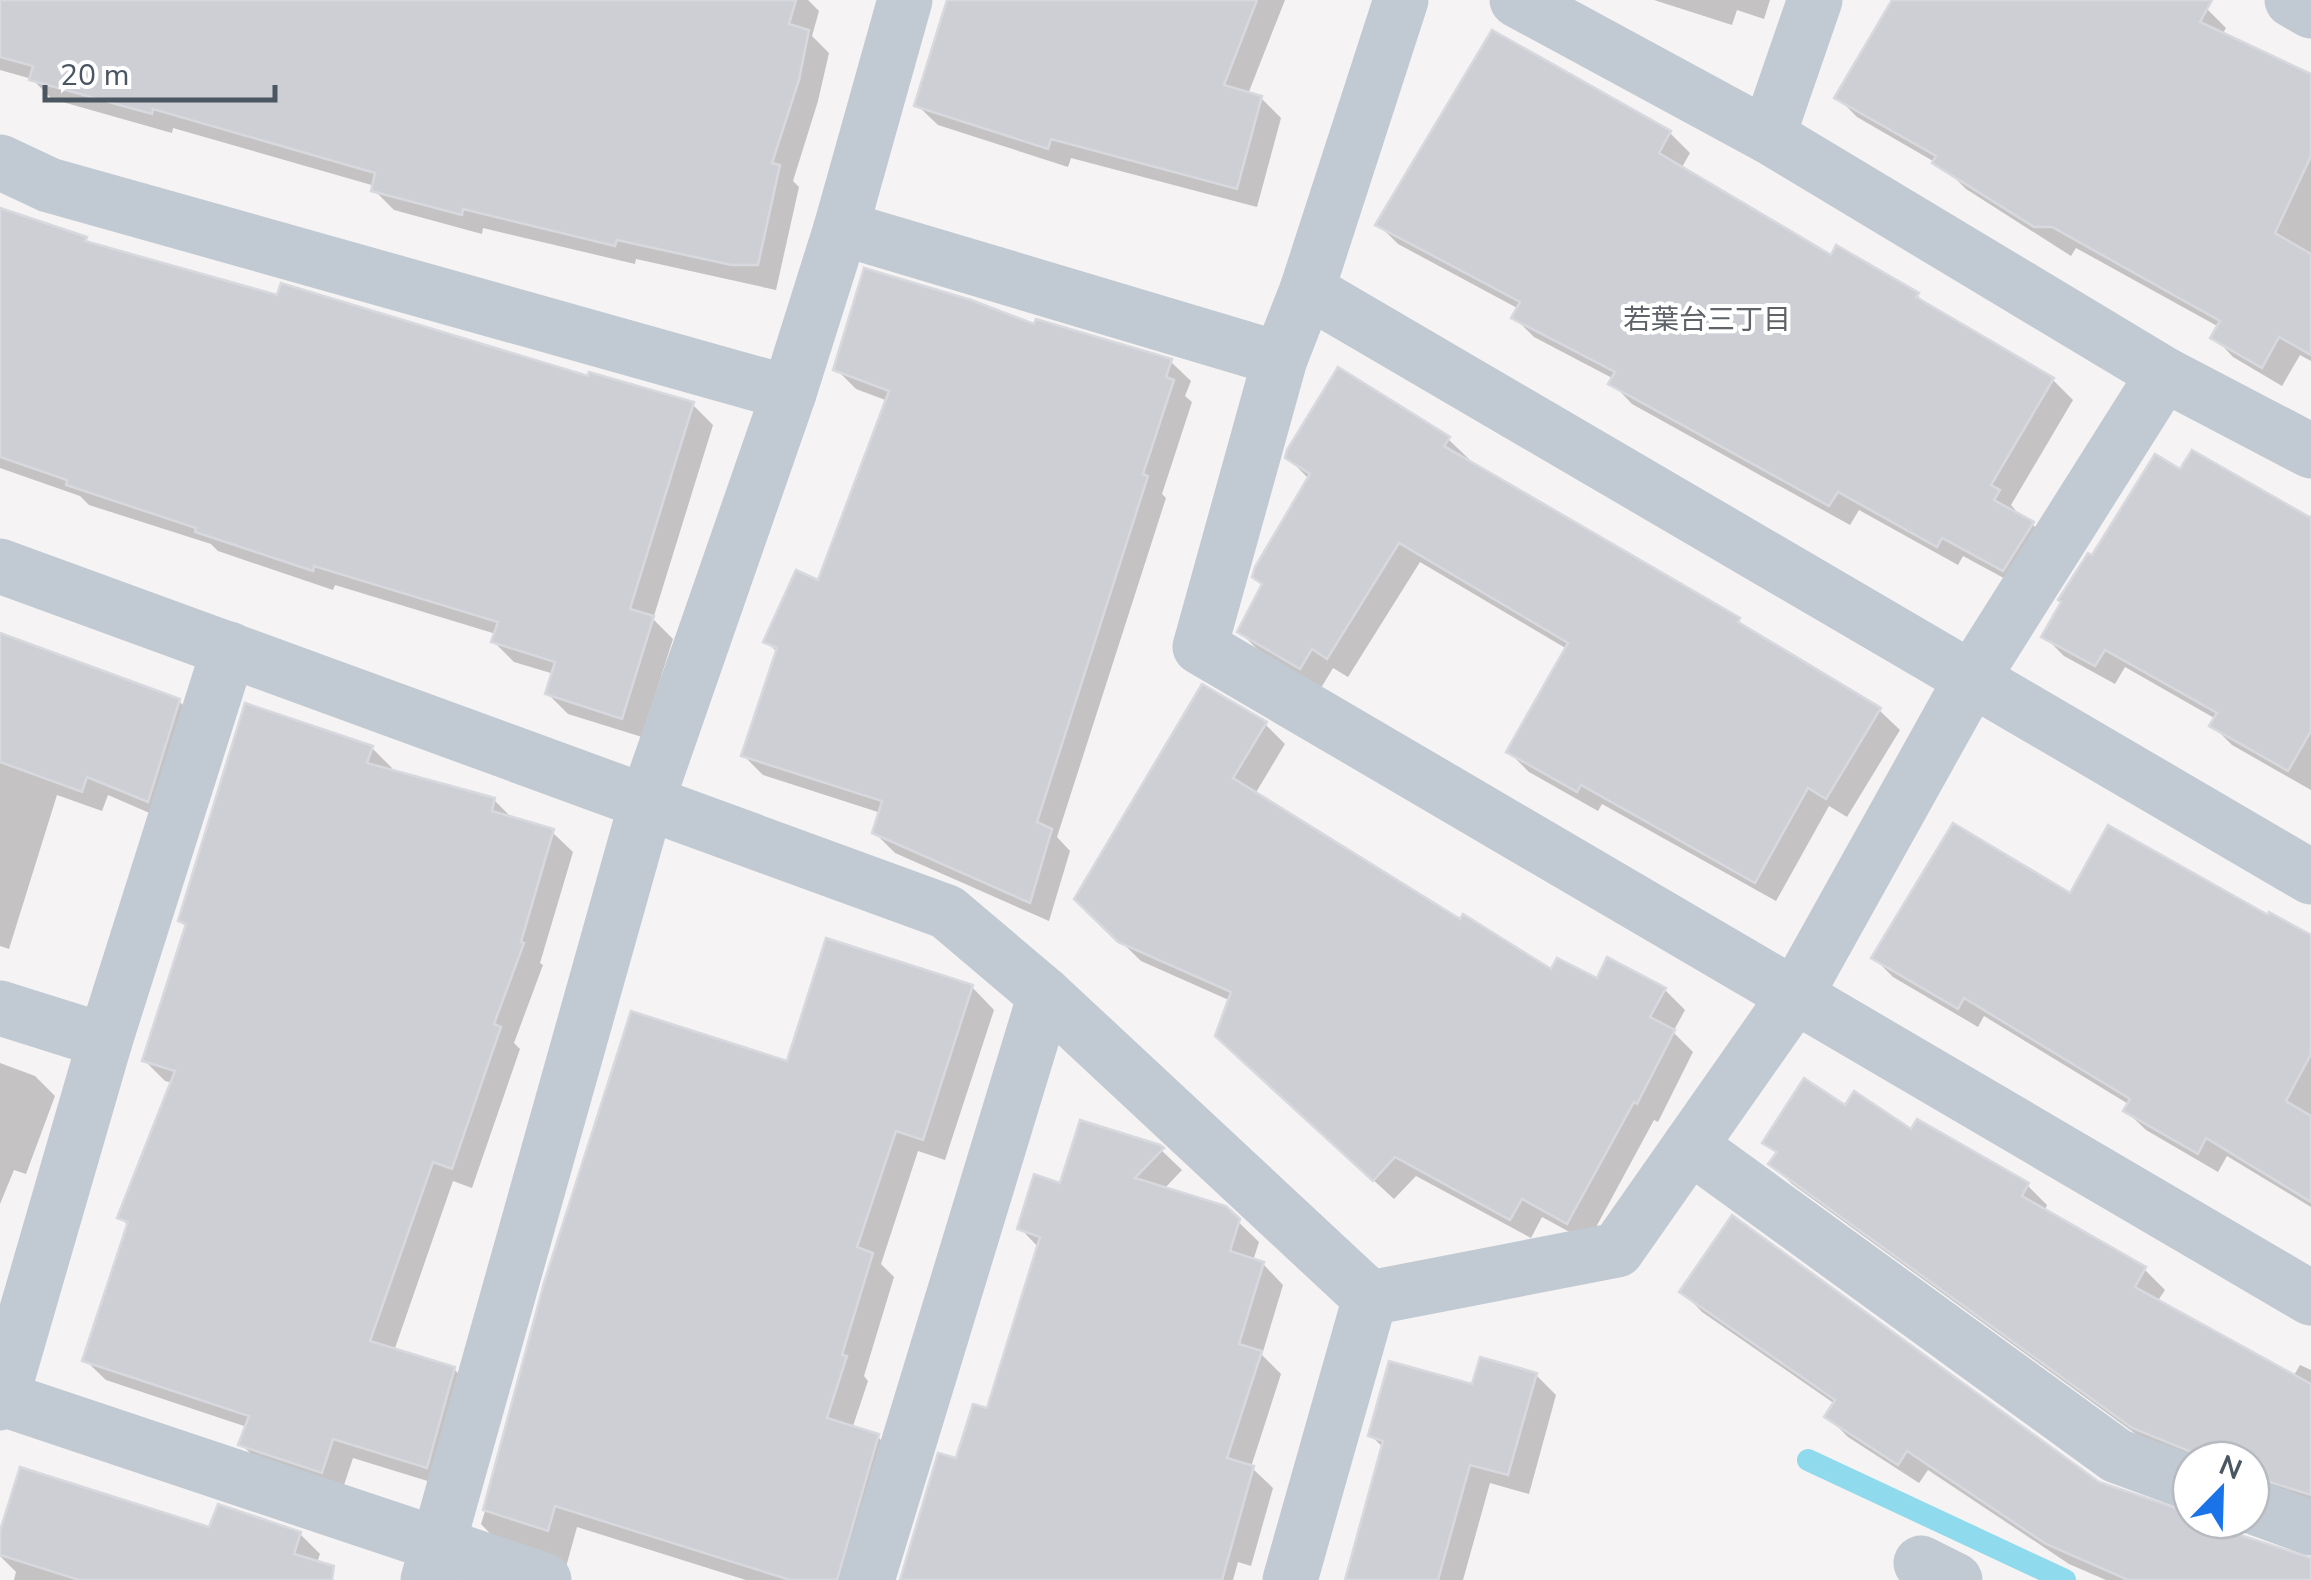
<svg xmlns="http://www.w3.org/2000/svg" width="2311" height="1580" font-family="'Nunito Sans','Noto Sans JP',sans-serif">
	<rect width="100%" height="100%" fill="#f5f3f3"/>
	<g fill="#0003">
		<polygon points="0,0 808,0 819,11 812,36 829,53 818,101 793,181 799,187 776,290 636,259 635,264 483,228 482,234 394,210 374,190 375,186 173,128 172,133 52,99 32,79 0,70"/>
		<polygon points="950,0 1285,0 1248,94 1261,98 1281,118 1257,207 1071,158 1068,167 938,125 917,105"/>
		<polygon points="1654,0 1770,0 1764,19 1737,10 1732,25"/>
		<polygon points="1895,0 2192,0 2207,9 2226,28 2222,35 2311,76 2311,361 2300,355 2282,386 2233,357 2214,337 2219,327 2076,248 2071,256 1966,189 1945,168 1857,117 1837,97"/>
		<polygon points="1670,133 1690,153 1681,169 1832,259 1917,295 1931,309 2053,380 2073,400 2011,505 2018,513 2017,515 2032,524 2052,544 2024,589 1963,556 1958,565 1859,510 1850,525 1632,404 1612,383 1614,379 1534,337 1514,317 1519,309 1398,244 1378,224"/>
		<polygon points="0,219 85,239 92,245 692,404 713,425 653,619 673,639 642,737 568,714 548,694 554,674 514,662 494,642 496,634 335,585 333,590 218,551 211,544 89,505 80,496 0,468"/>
		<polygon points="1036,327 1171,362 1191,381 1185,396 1192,402 1162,494 1166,498 1057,837 1070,851 1049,921 895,853 875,833 881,813 763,775 744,756 778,653 766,641 820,583 888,401 856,389 836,369"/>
		<polygon points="1448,439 1469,459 1467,462 1738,620 1752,633 1879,710 1900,730 1847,817 1829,806 1776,901 1602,804 1598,811 1529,772 1509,752 1567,649 1420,562 1348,677 1333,668 1321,688 1260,652 1240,632 1264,586 1310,480 1288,458"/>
		<polygon points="2181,472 2308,520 2311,515 2311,790 2232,745 2212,725 2216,719 2125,667 2115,684 2064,656 2044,636 2092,558"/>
		<polygon points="0,641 179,701 199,722 168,821 108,795 102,811 57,795 9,949 0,946"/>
		<polygon points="1265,724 1285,744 1255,794 1461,922 1552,972 1665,990 1685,1010 1673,1032 1693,1052 1658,1122 1654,1120 1588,1242 1542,1217 1531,1238 1416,1176 1394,1199 1238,1056 1231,1001 1141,961 1077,899"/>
		<polygon points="372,748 392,768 391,772 494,800 515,821 552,832 573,852 540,963 543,965 514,1043 520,1049 472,1188 453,1181 394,1351 454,1369 474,1390 447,1487 353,1458 342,1491 261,1464 241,1444 247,1427 106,1380 85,1360 129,1227 120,1217 173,1083 165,1081 145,1061 187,928 180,921"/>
		<polygon points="2109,829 2311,938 2311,1207 2227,1156 2218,1172 2146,1130 2126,1111 2130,1105 1984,1016 1978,1027 1893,977 1874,958 2071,897"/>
		<polygon points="972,987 994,1010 945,1160 918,1151 881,1264 894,1277 864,1376 868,1381 852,1429 877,1436 900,1459 865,1580 746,1580 577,1527 566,1567 503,1547 481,1524 492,1489 789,1064"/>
		<polygon points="0,1063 35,1076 55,1096 26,1174 14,1170 0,1204"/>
		<polygon points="1846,1108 1912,1132 2027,1185 2047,1205 2044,1212 2144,1269 2165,1290 2157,1302 2293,1377 2300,1365 2311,1370 2311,1506 2251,1502 2251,1460 2191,1460 2155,1448 1792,1184 1772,1164 1778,1155 1766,1143"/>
		<polygon points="1159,1148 1182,1170 1163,1190 1225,1209 1259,1242 1253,1261 1263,1264 1283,1285 1262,1355 1281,1374 1251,1467 1273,1488 1251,1566 1238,1562 1233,1580 902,1580 958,1462 988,1412 1039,1248 1020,1228 1062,1186"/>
		<polygon points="1682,1291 2098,1484 2191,1516 2191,1520 2241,1520 2242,1539 2311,1561 2311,1580 2106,1580 2069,1564 1928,1470 1919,1483 1848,1437 1828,1417 1835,1404 1702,1312"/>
		<polygon points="1536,1375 1556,1395 1529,1494 1490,1483 1463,1580 1347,1580 1384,1448 1371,1436 1474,1387"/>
		<polygon points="211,1530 300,1534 320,1554 311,1580 14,1580 16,1572 0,1556 0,1539"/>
	</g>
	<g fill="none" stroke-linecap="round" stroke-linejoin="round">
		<polyline stroke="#90daee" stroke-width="22" points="1808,1460 2065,1580"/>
	</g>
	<g fill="#cdcfd5" stroke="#d7d9de" stroke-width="2.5">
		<polygon points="0,0 796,0 789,24 809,30 799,80 772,163 780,165 758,265 731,265 617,240 615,246 463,209 462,215 371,191 375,173 153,109 152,114 29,80 33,66 0,57"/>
		<polygon points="947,0 1257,0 1224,85 1262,96 1237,189 1051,139 1048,149 914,106"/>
		<polygon points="1892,0 2212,0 2200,22 2311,74 2311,156 2275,233 2311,254 2311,355 2279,337 2262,368 2210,338 2220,321 2052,227 2034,227 1932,163 1936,156 1834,98"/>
		<polygon points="1492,30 1671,131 1659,153 1831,255 1836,245 1919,293 1916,297 2054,378 1991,485 2000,490 1994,500 2034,522 2003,571 1942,538 1937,547 1838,492 1829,506 1608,384 1615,372 1511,318 1520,302 1375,225"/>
		<polygon points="0,208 87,237 85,241 277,295 281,283 588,376 589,372 694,402 630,609 654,616 622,719 545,694 555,662 491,642 498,622 314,566 313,571 195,532 196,528 66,485 67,480 0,457"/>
		<polygon points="864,268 971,300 1034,324 1036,319 1172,359 1166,377 1174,380 1143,474 1148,476 1037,822 1052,829 1030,903 872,833 882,801 741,756 777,648 763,642 796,570 818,580 889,391 833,370"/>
		<polygon points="1338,367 1450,437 1444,446 1740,618 1738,622 1881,708 1826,799 1808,788 1755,883 1581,785 1577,792 1506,752 1568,643 1399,543 1327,659 1312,649 1300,669 1237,632 1262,584 1252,577 1255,567 1310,474 1285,458 1287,450"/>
		<polygon points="2192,450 2311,518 2311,731 2288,771 2209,726 2217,713 2105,650 2095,666 2041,637 2061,602 2058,600 2088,553 2092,555 2155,454 2180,469"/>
		<polygon points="0,633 180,699 148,802 87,777 82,792 0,762"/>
		<polygon points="1202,684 1267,722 1233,778 1460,919 1463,914 1551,969 1557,958 1597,978 1607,957 1666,988 1650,1017 1675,1030 1637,1104 1634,1102 1567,1224 1522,1199 1510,1220 1395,1157 1373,1181 1215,1036 1231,992 1118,942 1074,899"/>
		<polygon points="245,703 373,746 367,763 495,798 492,811 554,829 521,942 524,943 494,1024 501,1027 452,1169 433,1162 370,1341 455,1367 427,1468 333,1439 322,1473 238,1445 249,1416 82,1361 128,1222 117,1218 175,1071 142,1061 186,924 178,921"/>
		<polygon points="1953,823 2070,893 2108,825 2268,915 2269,912 2311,935 2311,1054 2286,1101 2311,1116 2311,1202 2206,1138 2198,1154 2123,1111 2130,1099 1964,998 1958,1009 1871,958"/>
		<polygon points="826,938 973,985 923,1140 896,1131 857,1247 873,1253 842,1355 847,1356 827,1418 879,1434 837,1580 790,1580 555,1506 548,1531 483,1510 544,1283 631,1011 787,1061"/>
		<polygon points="1804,1078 1845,1105 1854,1091 1911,1129 1917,1119 2029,1183 2022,1196 2146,1267 2135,1287 2311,1384 2311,1495 2251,1476 2251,1460 2211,1460 2132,1428 1768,1164 1777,1152 1762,1143"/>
		<polygon points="1080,1120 1160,1145 1164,1148 1135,1178 1226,1206 1240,1219 1230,1251 1264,1262 1239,1344 1262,1351 1227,1458 1254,1466 1222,1580 900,1580 938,1453 956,1458 973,1404 987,1408 1040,1237 1017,1229 1034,1174 1060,1183"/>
		<polygon points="1732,1215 2099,1482 2191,1513 2191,1520 2224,1520 2240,1535 2311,1558 2311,1580 2128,1580 2046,1544 1907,1451 1898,1465 1824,1417 1835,1400 1679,1292"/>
		<polygon points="1480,1357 1537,1373 1508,1475 1470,1465 1438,1580 1345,1580 1383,1441 1368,1436 1389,1361 1472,1384"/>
		<polygon points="20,1467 209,1527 218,1504 301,1532 294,1554 334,1566 332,1580 79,1580 0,1555 0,1531"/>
	</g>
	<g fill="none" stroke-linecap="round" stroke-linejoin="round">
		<g stroke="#c1cad2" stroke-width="55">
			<polyline points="1401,0 1307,290 1280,359 1200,647 2311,1298"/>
			<polyline points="1517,0 1768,136 2164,374 2311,451"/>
			<polyline points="2292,0 2311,11"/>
			<polyline points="1768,136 1815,0"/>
			<polyline points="0,162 49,185 789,393"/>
			<polyline points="841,228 1280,359"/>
			<polyline points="1307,290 2311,877"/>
			<polyline points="0,566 947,912 1045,995 1370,1298 1290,1580"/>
			<polyline points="0,1008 105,1041"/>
			<polyline points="1690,1146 2117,1456 2191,1483"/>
			<polyline points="1370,1298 1617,1250 1795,996 1971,680 2164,374"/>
			<polyline points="0,1398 544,1580"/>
			<polyline points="0,1403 105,1041 229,649"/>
			<polyline points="2251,1506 2311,1528"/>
			<polyline points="1921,1563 1955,1580"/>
			<polyline points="428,1580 647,801 789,393 841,228 905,0"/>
			<polyline points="867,1580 1045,995"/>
		</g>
	</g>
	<g text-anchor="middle" stroke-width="8" stroke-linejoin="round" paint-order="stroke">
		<g font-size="28" fill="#5f6368" stroke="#fff">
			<text x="1707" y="329">若葉台三丁目</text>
		</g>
	</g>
	<g transform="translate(2221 1490) rotate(23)"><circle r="48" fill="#ffffff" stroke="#b7bbc0" stroke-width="2.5"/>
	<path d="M0-8L18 38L0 25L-18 38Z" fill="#1a73e8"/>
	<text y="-15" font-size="28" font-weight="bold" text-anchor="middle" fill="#4a5661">N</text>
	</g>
	<path d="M45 85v15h230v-15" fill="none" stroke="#4a5661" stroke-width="5"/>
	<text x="60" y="85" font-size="30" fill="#4a5661" stroke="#ffffff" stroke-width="8" paint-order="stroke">20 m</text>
</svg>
